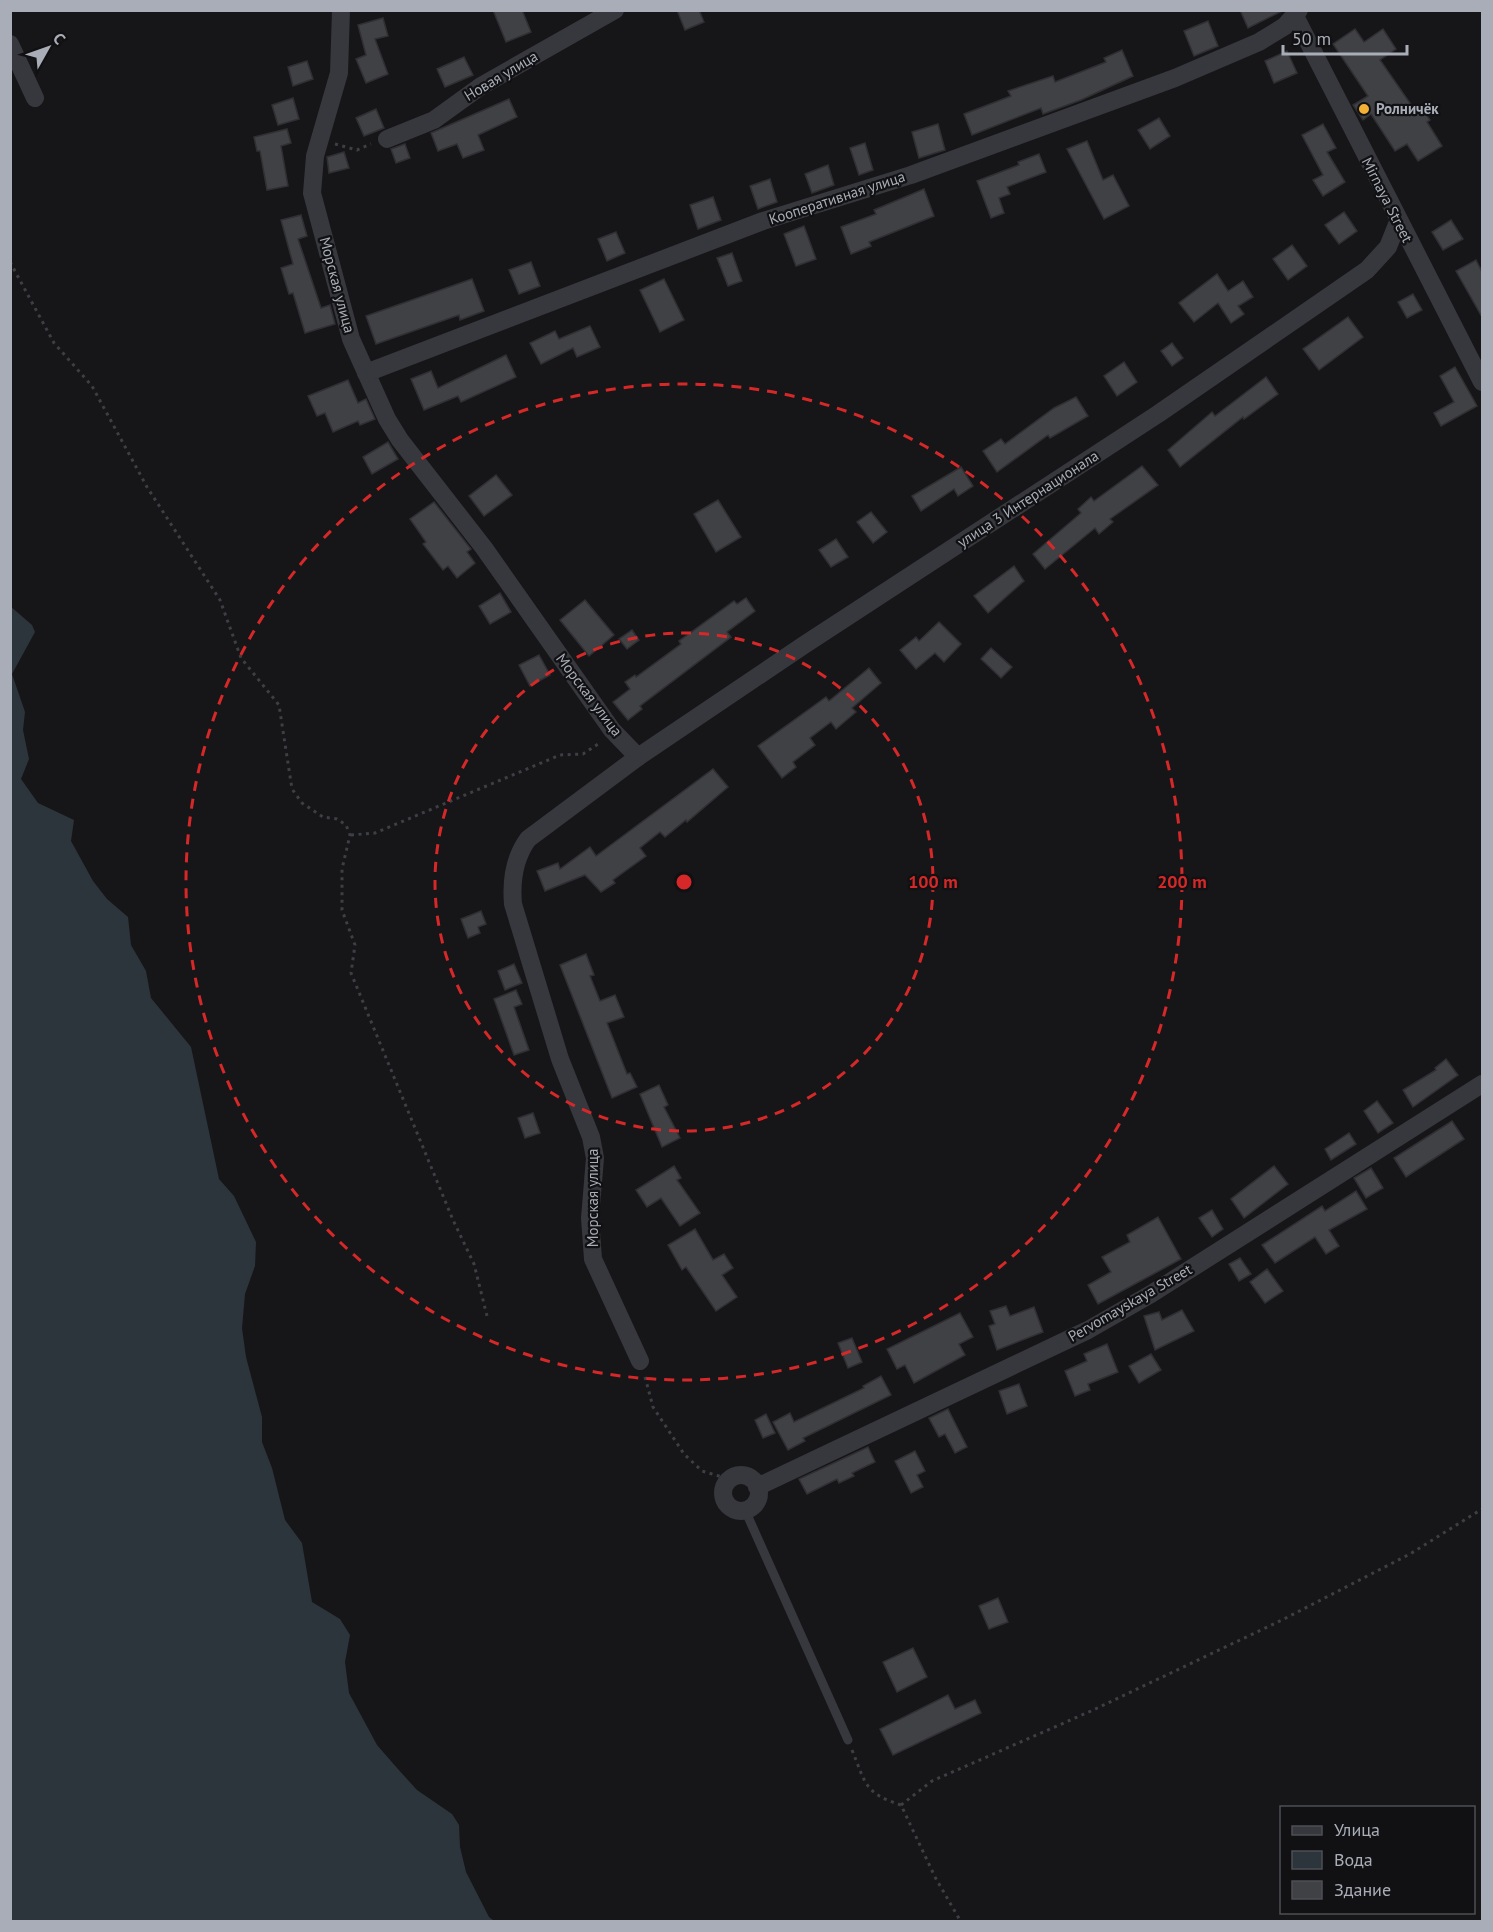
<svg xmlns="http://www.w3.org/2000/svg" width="1493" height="1932" font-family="'PT Sans',sans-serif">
	<rect width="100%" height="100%" fill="#161618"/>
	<polygon fill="#2c353c" points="10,606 32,625 35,632 12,674 25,712 23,730 29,759 21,779 38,803 74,820 71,841 93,881 107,899 128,917 131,945 146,971 151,998 191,1047 219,1179 234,1196 256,1242 255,1266 245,1294 242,1328 246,1357 262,1417 262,1442 272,1468 285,1520 302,1543 312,1602 340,1619 350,1635 345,1662 349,1693 377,1745 397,1768 417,1790 452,1814 459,1825 460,1847 466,1872 489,1917 494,1921 11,1921"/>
	<g fill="#404145" stroke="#303034" stroke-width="1.5">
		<polygon points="493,10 522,10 531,32 506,42"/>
		<polygon points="677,10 699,10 704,22 685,30"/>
		<polygon points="1240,10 1284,10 1248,28"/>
		<polygon points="383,18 388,36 375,39 388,74 366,83 356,59 366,55 358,25"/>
		<polygon points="1208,21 1218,46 1194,56 1184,31"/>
		<polygon points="1355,29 1364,42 1383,29 1396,49 1380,60 1414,109 1420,105 1430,120 1427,122 1442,146 1418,161 1407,144 1395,151 1371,114 1363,120 1353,105 1368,96 1333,44"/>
		<polygon points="1122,50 1133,76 1081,100 1043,114 1041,108 972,135 964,114 1011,96 1008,91 1053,76 1055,82 1106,62 1104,58"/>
		<polygon points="1287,51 1297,73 1274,83 1265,61"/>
		<polygon points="464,57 473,75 445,87 437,69"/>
		<polygon points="307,61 313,79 293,86 288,67"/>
		<polygon points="293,98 299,119 278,125 272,105"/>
		<polygon points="509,99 517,117 478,135 484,150 463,158 457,144 438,151 431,133"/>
		<polygon points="376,109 384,128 364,136 356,118"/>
		<polygon points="1159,118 1170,136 1150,149 1138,130"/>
		<polygon points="938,124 945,150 919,158 912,132"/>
		<polygon points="1323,124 1336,148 1327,152 1345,182 1323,196 1313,180 1323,175 1302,135"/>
		<polygon points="287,129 291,143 281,146 288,186 267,190 260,151 257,151 254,137"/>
		<polygon points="1087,141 1103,180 1113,175 1129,206 1104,219 1067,149"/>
		<polygon points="865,143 873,170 859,175 850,148"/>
		<polygon points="405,144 410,158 396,163 391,149"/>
		<polygon points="344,152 349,168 329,173 327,157"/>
		<polygon points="1039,154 1046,172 1007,187 1010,194 999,198 1004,213 991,218 977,181 1019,165 1018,162"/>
		<polygon points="828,165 834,185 812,193 805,174"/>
		<polygon points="770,179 777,202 758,209 750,186"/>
		<polygon points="924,189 934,216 869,242 871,246 851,254 841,227 876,214 874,210"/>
		<polygon points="713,197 721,220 698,229 690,205"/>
		<polygon points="1344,212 1357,231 1339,244 1325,225"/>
		<polygon points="301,215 307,236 298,239 321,308 330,305 335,324 305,333 293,293 289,294 281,268 293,264 281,220"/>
		<polygon points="1451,220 1463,239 1443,250 1432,232"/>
		<polygon points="804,226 816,259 796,266 784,234"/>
		<polygon points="616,232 625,253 607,261 598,239"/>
		<polygon points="1292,245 1307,266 1288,280 1273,259"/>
		<polygon points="732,253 742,281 728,286 717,258"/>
		<polygon points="1476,260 1482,272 1482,317 1456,271"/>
		<polygon points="531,262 540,286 519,294 509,270"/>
		<polygon points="1217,274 1228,291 1243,281 1253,297 1238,306 1244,314 1231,323 1218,303 1194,322 1179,303"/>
		<polygon points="472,279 484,311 460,320 459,315 376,344 366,316"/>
		<polygon points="664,279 684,320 660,332 640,290"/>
		<polygon points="1413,294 1422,310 1407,318 1398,302"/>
		<polygon points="1348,317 1363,337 1319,370 1303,349"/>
		<polygon points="590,326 600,347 577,357 573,348 541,364 530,343 555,331 559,339"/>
		<polygon points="1172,343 1183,358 1172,366 1161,351"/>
		<polygon points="506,355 516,377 461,402 458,396 424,410 411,379 431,371 438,388"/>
		<polygon points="1124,362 1137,382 1117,396 1104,376"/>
		<polygon points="1455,367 1477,406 1441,426 1434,413 1454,402 1440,376"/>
		<polygon points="1266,377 1278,394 1244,419 1243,417 1180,467 1168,450 1212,412 1215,416"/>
		<polygon points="348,380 358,403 366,399 375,419 360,425 358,421 333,432 325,413 317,416 308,396"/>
		<polygon points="1076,397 1088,416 1050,438 1048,435 997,472 983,451 1001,439 1005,444 1054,408"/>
		<polygon points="388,442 398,459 372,474 363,457"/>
		<polygon points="1142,466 1158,485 1110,519 1113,522 1099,534 1095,528 1045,569 1033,554 1081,513 1078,509 1091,497 1094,501"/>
		<polygon points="961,467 973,486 958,496 954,489 921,511 912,496"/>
		<polygon points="496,475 512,495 484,516 469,496"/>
		<polygon points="718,500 741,537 716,552 694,514"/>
		<polygon points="434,502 471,549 467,552 475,563 457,578 448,566 443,570 423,544 426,542 410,519"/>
		<polygon points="871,512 887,532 873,543 857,522"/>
		<polygon points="836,539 848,557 831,567 819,550"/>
		<polygon points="1014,566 1024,581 988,613 974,596"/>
		<polygon points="500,593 511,612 490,624 479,606"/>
		<polygon points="746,598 755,611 727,632 731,637 640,706 642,709 628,720 613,702 630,689 625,682 635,675 636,677 681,644 679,641 734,601 737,604"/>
		<polygon points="585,600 614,635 589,656 560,620"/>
		<polygon points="939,622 961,644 944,662 935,653 916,669 900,650 916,637 919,641"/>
		<polygon points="632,630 639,640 627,649 619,639"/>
		<polygon points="991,648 1012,667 1001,678 981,659"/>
		<polygon points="539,655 550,675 530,686 519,665"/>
		<polygon points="869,668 881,683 852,708 856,712 836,729 831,722 810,738 815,745 793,762 796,767 782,778 758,746 826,697 829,701"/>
		<polygon points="713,769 728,787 687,822 686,820 665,837 660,832 640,848 646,856 613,880 615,883 601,892 585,875 545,891 537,871 558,863 560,869 590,847 596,856"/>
		<polygon points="481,911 486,924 478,927 480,933 468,938 461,919"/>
		<polygon points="586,954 594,975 590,976 600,1001 615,995 624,1017 607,1023 627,1074 630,1073 637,1087 612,1098 560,965"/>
		<polygon points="514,964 522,983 505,990 498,971"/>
		<polygon points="516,990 522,1004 514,1007 529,1050 514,1055 494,999"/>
		<polygon points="1446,1059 1458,1075 1413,1107 1403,1090 1436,1070 1435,1068"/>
		<polygon points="659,1085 668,1105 664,1107 680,1138 662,1147 640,1094"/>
		<polygon points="1377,1101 1393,1123 1378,1133 1364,1111"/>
		<polygon points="533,1113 540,1133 525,1138 518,1118"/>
		<polygon points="1452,1121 1464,1139 1406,1177 1394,1158"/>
		<polygon points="1349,1133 1356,1144 1331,1160 1325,1149"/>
		<polygon points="674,1166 681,1178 677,1180 700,1213 680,1226 661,1198 647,1207 636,1190"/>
		<polygon points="1274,1166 1288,1184 1244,1218 1231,1199"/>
		<polygon points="1371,1168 1383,1188 1366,1198 1354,1178"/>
		<polygon points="1356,1191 1367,1209 1329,1230 1339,1246 1326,1254 1315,1237 1275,1263 1262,1245 1322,1206 1325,1211"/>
		<polygon points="1212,1210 1223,1229 1212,1237 1199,1218"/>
		<polygon points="1158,1217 1181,1259 1098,1304 1088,1285 1111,1272 1102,1257 1130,1242 1127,1235"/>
		<polygon points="695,1229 713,1260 724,1254 733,1268 722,1275 737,1297 716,1311 686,1267 682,1270 668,1245"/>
		<polygon points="1240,1258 1251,1274 1239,1281 1229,1264"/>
		<polygon points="1267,1269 1283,1291 1265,1303 1250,1282"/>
		<polygon points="1006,1306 1010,1316 1034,1307 1043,1332 997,1350 989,1326 995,1324 990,1311"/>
		<polygon points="1182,1310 1194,1331 1155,1350 1144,1316 1159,1312 1162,1320"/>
		<polygon points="960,1313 973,1337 959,1344 965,1355 914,1383 905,1365 897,1369 887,1349"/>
		<polygon points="852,1338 862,1362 848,1368 838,1343"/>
		<polygon points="1107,1344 1118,1372 1088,1384 1090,1390 1075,1396 1065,1371 1087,1361 1084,1354"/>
		<polygon points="1151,1354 1161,1370 1139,1383 1129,1366"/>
		<polygon points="881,1376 891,1395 803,1438 805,1441 788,1450 773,1422 790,1413 794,1422 864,1388 863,1386"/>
		<polygon points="1019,1384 1027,1406 1007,1414 999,1391"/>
		<polygon points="948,1409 967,1447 955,1453 945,1434 939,1437 929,1418"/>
		<polygon points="766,1414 775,1433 763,1438 755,1420"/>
		<polygon points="868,1447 875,1462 852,1473 854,1476 839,1483 837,1479 807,1494 799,1479"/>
		<polygon points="915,1451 925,1471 917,1475 923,1487 911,1493 895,1461"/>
		<polygon points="998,1598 1008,1622 989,1629 979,1606"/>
		<polygon points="913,1648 927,1677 897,1692 883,1662"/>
		<polygon points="948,1695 955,1709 975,1700 981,1713 893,1755 880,1729"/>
	</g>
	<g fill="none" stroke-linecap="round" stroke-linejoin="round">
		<g stroke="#3d3f44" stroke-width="3" stroke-dasharray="3 4.5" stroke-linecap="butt">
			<polyline points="335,144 357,150 371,144"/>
			<polyline points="10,262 54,343 92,386 147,487 220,600 241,658 279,705 292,789 302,803 323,817 337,819 346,825 350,835 342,869 342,910 355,945 351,973 453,1220 474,1264 487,1316"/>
			<polyline points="351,835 375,833 560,755 583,754 601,742"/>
			<polyline points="645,1377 653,1407 684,1454 702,1471 729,1479"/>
			<path d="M 852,1750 C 866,1784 864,1793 901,1805 L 935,1877 L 961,1922"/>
			<polyline points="901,1805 932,1781 1091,1711 1282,1620 1410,1554 1482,1509"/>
		</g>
		<polyline stroke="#37383d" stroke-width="9" points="745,1510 848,1740"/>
		<g stroke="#37383d" stroke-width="18">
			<path d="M 341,10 L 339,73 L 315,156 L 312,193 L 351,339 L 387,419 L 400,440 L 484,548 L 612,730 L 638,757 L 528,839 C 515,857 511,881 513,904 L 560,1059 L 591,1137 L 595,1158 L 590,1218 L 593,1259 L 640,1361"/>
			<polyline points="1295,16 1482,382"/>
			<polyline points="10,44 35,98"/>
			<polyline points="387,139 434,120 481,86 615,10"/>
			<polyline points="366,373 763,221 911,175 1175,78 1259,42 1285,26 1299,10"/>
			<polyline points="638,757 804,645 1158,414 1367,270 1388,247 1398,222"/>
			<circle cx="741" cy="1493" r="18"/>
			<polyline points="757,1487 1088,1330 1151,1294 1482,1084"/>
		</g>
	</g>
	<g fill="none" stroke="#d62828" stroke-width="3" stroke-dasharray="10 8">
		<circle cx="684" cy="882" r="249"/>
		<circle cx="684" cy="882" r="498"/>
	</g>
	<circle fill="#f2b134" stroke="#111113" stroke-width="2" cx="1364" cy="109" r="6"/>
	<g text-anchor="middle" stroke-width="4.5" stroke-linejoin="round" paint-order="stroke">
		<g font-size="15" fill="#a8adb8" stroke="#111113">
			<text transform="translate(501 76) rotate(-31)" y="5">Новая улица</text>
			<text transform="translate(837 198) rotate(-18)" y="5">Кооперативная улица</text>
			<text transform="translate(1387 200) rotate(63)" y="5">Mirnaya Street</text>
			<text transform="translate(337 285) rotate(75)" y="5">Морская улица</text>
			<text transform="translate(1028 499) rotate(-33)" y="5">улица 3 Интернационала</text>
			<text transform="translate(589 695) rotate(53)" y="5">Морская улица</text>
			<text transform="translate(593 1198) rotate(-90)" y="5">Морская улица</text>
			<text transform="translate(1130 1303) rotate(-30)" y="5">Pervomayskaya Street</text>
		</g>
		<g font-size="15" font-weight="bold" fill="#a8adb8" stroke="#111113" text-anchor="start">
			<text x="1376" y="114">Ролничёк</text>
		</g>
	</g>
	<circle cx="684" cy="882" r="9" fill="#d62828" stroke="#111113" stroke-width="3"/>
	<g font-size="18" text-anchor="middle" font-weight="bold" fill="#d62828" stroke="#111113" stroke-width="4.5" stroke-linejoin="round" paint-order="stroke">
		<text x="933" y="888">100 m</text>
		<text x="1182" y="888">200 m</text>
	</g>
	<rect width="1493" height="1932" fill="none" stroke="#a8adb8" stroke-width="24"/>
	<rect x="1280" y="1806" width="195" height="108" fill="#111113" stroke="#4d4f55" stroke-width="1.5"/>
	<rect x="1292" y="1826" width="30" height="9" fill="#37383d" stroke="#4d4f55" stroke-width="1.5"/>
	<text x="1334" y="1836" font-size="18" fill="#a8adb8">Улица</text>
	<rect x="1292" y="1851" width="30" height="18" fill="#2c353c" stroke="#4d4f55" stroke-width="1.5"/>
	<text x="1334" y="1866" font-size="18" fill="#a8adb8">Вода</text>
	<rect x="1292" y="1881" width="30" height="18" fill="#404145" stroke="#4d4f55" stroke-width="1.5"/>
	<text x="1334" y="1896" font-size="18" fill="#a8adb8">Здание</text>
	<g transform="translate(48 48) rotate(50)" stroke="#111113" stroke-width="4.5" paint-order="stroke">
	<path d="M0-4.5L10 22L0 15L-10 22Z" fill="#a8adb8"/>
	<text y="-9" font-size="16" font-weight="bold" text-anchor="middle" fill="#a8adb8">С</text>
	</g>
	<path d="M1283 45v9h124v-9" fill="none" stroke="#a8adb8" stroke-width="3"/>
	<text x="1292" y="45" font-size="18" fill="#a8adb8" stroke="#111113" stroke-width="4.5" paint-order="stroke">50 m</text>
</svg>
